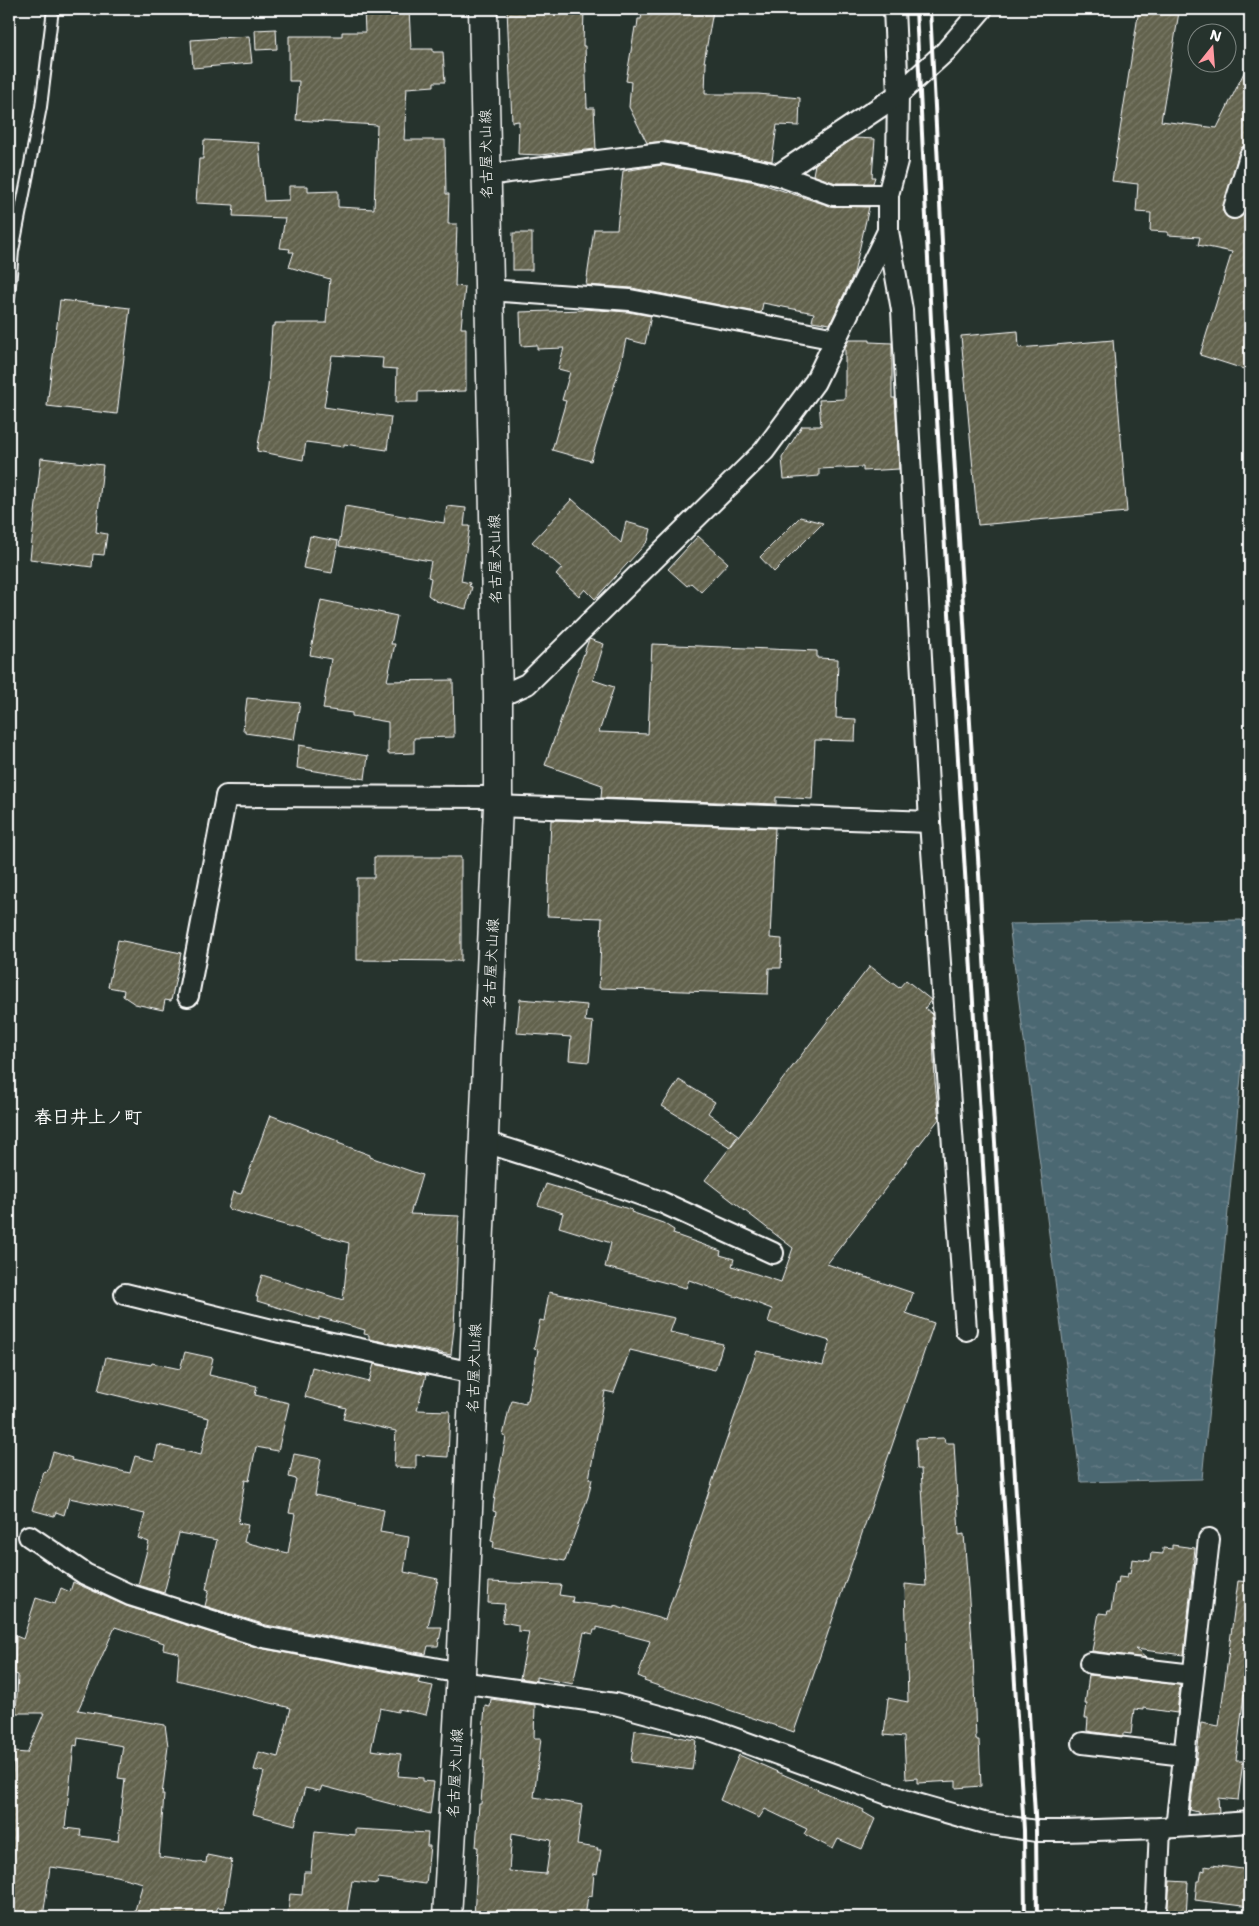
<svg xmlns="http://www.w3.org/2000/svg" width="1259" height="1926" font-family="'Shantell Sans','Klee One',sans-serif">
	<defs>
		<pattern id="water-ripples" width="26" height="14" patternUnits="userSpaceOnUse" patternTransform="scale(1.25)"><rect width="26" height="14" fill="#4c6772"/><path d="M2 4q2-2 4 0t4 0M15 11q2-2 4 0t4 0" fill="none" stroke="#677e87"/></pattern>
		<pattern id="building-hatch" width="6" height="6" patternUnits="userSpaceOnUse" patternTransform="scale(1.25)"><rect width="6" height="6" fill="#62624d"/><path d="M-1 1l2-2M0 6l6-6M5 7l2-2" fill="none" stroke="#7a7a68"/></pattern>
	</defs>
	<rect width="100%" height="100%" fill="#26332d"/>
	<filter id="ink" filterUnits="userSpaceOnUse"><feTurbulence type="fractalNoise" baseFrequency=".02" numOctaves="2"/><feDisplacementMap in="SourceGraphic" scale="10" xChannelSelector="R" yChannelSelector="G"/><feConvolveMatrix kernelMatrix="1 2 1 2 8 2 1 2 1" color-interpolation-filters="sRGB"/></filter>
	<g filter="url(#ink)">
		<polygon fill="url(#water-ripples)" stroke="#94a4aa" points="1241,920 1250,925 1250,984 1202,1479 1081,1482 1009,924"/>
		<g fill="url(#building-hatch)" stroke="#fff" fill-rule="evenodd">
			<polygon points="364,9 409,9 411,49 433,49 433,52 443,52 445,82 434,82 434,86 407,88 404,140 445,140 446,194 449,194 448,224 457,224 455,286 465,287 461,328 466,328 466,391 418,392 418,402 396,402 397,369 382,368 383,358 332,355 324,407 391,417 387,450 344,444 344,447 306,442 303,460 257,451 268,387 272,326 275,326 275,323 326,323 330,279 289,267 294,252 289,252 290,249 280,248 285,218 233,216 234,205 196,203 199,159 203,159 204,140 259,143 264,201 289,200 289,186 308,186 308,192 338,191 338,207 374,209 377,125 296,120 299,81 289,81 289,36 342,36 342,32 365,32"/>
			<polygon points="507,9 584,9 583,46 585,46 587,108 594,108 596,149 540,155 518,154 519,121 512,122"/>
			<polygon points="643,9 700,9 713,11 704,62 706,62 705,94 758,94 800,98 799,126 777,125 772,161 664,141 647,143 629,107 631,82 626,81 635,27 637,28 638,19 641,19"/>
			<polygon points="1139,9 1159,9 1179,12 1161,121 1217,128 1250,60 1250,144 1242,147 1239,153 1222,210 1226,216 1231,219 1237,219 1245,212 1250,196 1250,371 1200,355 1232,252 1198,245 1200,237 1168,235 1168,232 1150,231 1151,213 1136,212 1138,184 1112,181"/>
			<polygon points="276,29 277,49 256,50 255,30"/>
			<polygon points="249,36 252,63 193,68 191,40"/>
			<polygon points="855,138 875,139 872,177 875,177 873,183 836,183 813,175 815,164"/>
			<polygon points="662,165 756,182 830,206 869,207 854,273 830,324 812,321 814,313 763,303 761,313 632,288 586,285 594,229 617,229 623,171"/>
			<rect x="513" y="233" width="19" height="37"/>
			<polygon points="60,300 130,308 117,414 47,406"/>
			<polygon points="583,309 628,312 651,316 645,344 626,339 620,367 591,461 552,450 566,401 562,400 570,372 558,369 564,348 537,349 537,345 521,346 520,312 583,310"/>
			<polygon points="1018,331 1019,348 1113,340 1127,512 978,525 961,336"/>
			<polygon points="849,340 870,340 870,342 892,343 892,398 895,398 899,469 863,471 863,467 819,469 819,476 784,479 782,458 802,426 821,426 819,400 845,399 845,347"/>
			<polygon points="41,458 103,465 96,532 107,534 104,555 93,554 92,567 30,559"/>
			<polygon points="572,499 621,543 626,522 651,529 648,541 595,599 585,589 579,596 556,575 562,568 532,542"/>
			<polygon points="345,506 444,523 447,506 466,508 464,526 470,526 461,581 470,583 469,586 472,587 466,609 436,601 428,595 431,578 428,577 431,561 339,546"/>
			<polygon points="800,517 823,523 774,572 760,557"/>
			<polygon points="310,536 338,541 332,573 303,568"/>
			<polygon points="698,536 728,563 701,592 691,583 687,586 668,569"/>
			<polygon points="321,600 397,616 391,644 395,644 387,681 453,680 454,737 414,738 414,753 388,754 388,722 352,716 352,713 323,709 331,659 310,655"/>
			<polygon points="589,639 604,644 593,680 614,687 599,732 648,734 652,644 817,651 817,658 838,659 836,718 856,719 855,741 815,740 812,799 776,797 776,804 601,798 602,785 545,765"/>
			<polygon points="247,698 300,703 294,740 245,733 245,730 243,730"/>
			<polygon points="299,745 368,756 365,779 297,768"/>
			<polygon points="551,820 775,828 770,938 782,939 781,968 769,968 768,994 599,988 602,918 547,916"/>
			<polygon points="374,857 461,857 461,961 357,960 357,878 374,878"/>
			<polygon points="118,940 181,953 171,1001 165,1000 163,1010 135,1004 123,996 124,990 108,987"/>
			<polygon points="870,966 899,988 906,980 931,1000 925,1008 932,1014 935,1082 939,1119 827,1264 913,1293 906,1313 934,1323 794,1732 644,1681 645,1679 638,1676 650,1641 597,1627 597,1630 594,1630 593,1634 584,1632 573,1684 536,1677 536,1681 520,1678 529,1632 518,1631 518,1625 502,1622 505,1604 488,1603 489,1582 561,1585 559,1595 573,1597 572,1602 614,1607 614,1605 665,1620 757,1351 823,1366 830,1341 768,1322 772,1309 738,1296 737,1297 689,1280 686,1288 605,1267 611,1243 559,1227 563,1213 538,1205 546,1184 632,1210 631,1212 663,1223 674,1230 673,1234 721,1251 720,1255 734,1259 732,1266 781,1282 793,1248 705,1180"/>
			<polygon points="520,999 587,1005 585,1021 593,1022 589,1062 569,1060 571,1037 517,1033"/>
			<polygon points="679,1080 715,1102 708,1113 738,1135 730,1147 662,1106"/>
			<polygon points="270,1115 338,1141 338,1143 370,1155 370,1157 422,1175 410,1214 459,1216 454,1328 451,1355 369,1339 369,1335 364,1334 365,1330 319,1317 319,1320 257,1301 258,1297 256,1297 262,1275 343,1300 349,1243 228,1209 233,1192 241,1194"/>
			<polygon points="549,1292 675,1318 670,1332 723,1344 715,1370 630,1350 614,1393 605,1391 589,1479 592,1479 588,1497 565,1561 493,1548 494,1542 491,1541 496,1512 493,1511 495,1495 506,1437 503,1436 509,1409 512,1401 526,1404 526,1400 528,1400 538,1350 534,1349 540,1320 544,1321"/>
			<polygon points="185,1352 213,1358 209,1375 257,1386 255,1395 289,1403 278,1451 256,1447 249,1481 245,1480 238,1523 248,1525 244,1542 288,1553 295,1514 289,1513 296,1479 289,1477 294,1454 321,1459 315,1495 384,1510 380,1532 409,1537 404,1572 438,1579 428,1627 442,1627 438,1646 428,1646 426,1654 266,1625 205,1606 209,1590 206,1589 217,1540 179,1533 164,1593 138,1585 149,1542 138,1538 145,1514 69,1498 64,1515 56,1512 54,1516 32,1510 44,1471 47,1472 53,1452 72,1458 71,1460 130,1473 135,1456 154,1461 158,1445 201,1455 209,1418 98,1391 106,1357 151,1365 152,1363 180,1369"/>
			<polygon points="374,1364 426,1375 417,1410 450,1411 448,1457 416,1455 416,1468 394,1467 396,1431 343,1419 346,1408 305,1397 312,1367 369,1382"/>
			<polygon points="944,1438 945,1443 954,1443 959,1535 964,1534 973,1654 976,1740 979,1740 981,1786 956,1788 956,1781 917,1783 917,1778 906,1779 904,1737 884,1735 888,1698 908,1702 905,1584 926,1586 923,1537 925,1537 921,1469 917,1469 916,1439"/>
			<polygon points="1172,1545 1195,1548 1184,1655 1135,1649 1146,1658 1092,1651 1099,1613 1107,1614 1108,1611 1111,1611 1115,1583 1118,1584 1119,1577 1127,1578 1128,1573 1130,1574 1132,1559 1150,1561 1151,1553 1163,1554 1163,1548 1172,1549"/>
			<polygon points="1238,1581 1250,1582 1250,1695 1244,1694 1236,1761 1243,1761 1238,1800 1218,1798 1219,1812 1198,1814 1198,1812 1190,1810 1201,1723 1219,1726"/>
			<path d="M 73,1582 L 126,1606 L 259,1648 L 420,1678 L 418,1683 L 433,1686 L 426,1715 L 398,1709 L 398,1712 L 380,1708 L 371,1750 L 401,1754 L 398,1776 L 423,1778 L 423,1781 L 434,1782 L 430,1814 L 322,1786 L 320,1791 L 305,1788 L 295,1825 L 253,1814 L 264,1772 L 254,1770 L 259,1752 L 278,1757 L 291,1708 L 177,1680 L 179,1653 L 163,1649 L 164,1643 L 115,1627 L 78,1710 L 165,1725 L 168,1746 L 162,1795 L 164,1795 L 159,1857 L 206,1863 L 207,1855 L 232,1860 L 224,1908 L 218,1907 L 213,1917 L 133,1917 L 143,1883 L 116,1876 L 50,1867 L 43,1917 L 9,1917 L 9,1827 L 14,1784 L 12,1784 L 14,1752 L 27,1753 L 44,1713 L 16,1713 L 18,1675 L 15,1674 L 16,1636 L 23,1639 L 36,1598 L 55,1604 L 61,1588 L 70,1592 ZM 78,1738 L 123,1746 L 118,1778 L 125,1779 L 118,1841 L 80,1836 L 81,1830 L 65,1828 L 74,1745 L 77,1746 Z"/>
			<polygon points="1089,1675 1180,1685 1177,1713 1143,1708 1143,1710 1134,1709 1131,1734 1123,1733 1123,1736 1087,1731 1088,1718 1085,1718 1087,1704 1085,1704"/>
			<path d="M 491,1699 L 535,1705 L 534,1738 L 541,1738 L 534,1797 L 582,1805 L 577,1845 L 598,1848 L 597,1850 L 601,1850 L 597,1874 L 594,1873 L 592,1896 L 588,1895 L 585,1917 L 474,1917 L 478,1847 L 476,1847 L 479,1804 L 481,1804 L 484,1760 L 481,1759 L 485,1706 L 490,1707 ZM 512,1833 L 551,1840 L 546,1874 L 509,1871 Z"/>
			<polygon points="635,1730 696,1740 692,1770 631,1762"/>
			<polygon points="739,1755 864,1810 863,1812 875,1819 862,1849 838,1839 833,1849 804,1834 807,1829 765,1809 759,1818 720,1800"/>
			<polygon points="355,1829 428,1833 427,1846 430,1846 426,1884 378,1878 377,1884 352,1881 346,1917 288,1913 290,1894 302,1895 304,1872 311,1872 315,1831 355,1835"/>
			<polygon points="1212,1865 1250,1870 1250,1907 1195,1900 1197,1881 1200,1881 1202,1870 1205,1871 1205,1866 1211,1867"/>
			<polygon points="1170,1881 1188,1882 1186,1917 1167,1917"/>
		</g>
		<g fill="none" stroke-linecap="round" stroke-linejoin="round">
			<g stroke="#fff" stroke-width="14">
				<polyline id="lane" points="9,297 13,251 41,107 53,9"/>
			</g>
			<g stroke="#fff" stroke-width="24">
				<g id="street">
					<polyline points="894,9 898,95 897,161 888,195 888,231 902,310 930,822 966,1330"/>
					<polyline points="486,175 662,153 758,170 778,175 834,195 888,195"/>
					<polyline points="778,175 898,95 946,51 982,9"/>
					<polyline points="1234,208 1250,156"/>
					<polyline points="488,290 630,300 836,339"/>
					<polyline points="498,697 527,684 764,451 815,382 888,231"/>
					<polyline points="498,806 930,822"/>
					<polyline points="188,996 226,796 498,797"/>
					<polyline points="482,1141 561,1166 661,1202 773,1253"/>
					<polyline points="125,1294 280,1332 473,1373"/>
					<polyline points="29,1536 85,1574 130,1595 263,1637 461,1673"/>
					<polyline points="1090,1663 1193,1675"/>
					<polyline points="460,1682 615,1704 711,1730 907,1801 984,1823 1036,1831 1063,1831 1160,1828 1250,1822"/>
					<polyline points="1083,1743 1184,1755"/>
					<polyline points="1176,1827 1209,1539"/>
					<polyline points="1155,1917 1157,1899 1160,1828"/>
				</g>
			</g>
			<g stroke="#fff" stroke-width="31">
				<polyline id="secondary" points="447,1917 461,1673 498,806 498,697 483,9"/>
			</g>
			<use href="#lane" stroke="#26332d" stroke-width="10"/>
			<use href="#street" stroke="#26332d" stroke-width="20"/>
			<use href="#secondary" stroke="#26332d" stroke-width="28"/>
			<g stroke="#fff" stroke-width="4">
				<polyline points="916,9 931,321 1024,1830 1025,1917"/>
				<polyline points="930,9 946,320 1036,1831 1037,1917"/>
			</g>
		</g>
	</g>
	<g text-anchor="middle" stroke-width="4" stroke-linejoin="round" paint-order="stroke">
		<g font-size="15" fill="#fff" stroke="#26332d">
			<text transform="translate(486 154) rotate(-91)" y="5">名古屋犬山線</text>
			<text transform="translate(495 559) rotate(-91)" y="5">名古屋犬山線</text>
			<text transform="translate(491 963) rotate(-87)" y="5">名古屋犬山線</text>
			<text transform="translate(474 1368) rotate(-88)" y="5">名古屋犬山線</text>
			<text transform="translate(455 1773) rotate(-87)" y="5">名古屋犬山線</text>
		</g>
		<g font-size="18" font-weight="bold" fill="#fff" stroke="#26332d">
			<text x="88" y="1123">春日井上ノ町</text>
		</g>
	</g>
	<rect width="1259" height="1926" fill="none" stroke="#26332d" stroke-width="30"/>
	<rect x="15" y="15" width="1229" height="1896" fill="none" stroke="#fff" stroke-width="2" filter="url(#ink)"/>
	<g transform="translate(1212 48) rotate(17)"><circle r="24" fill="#26332d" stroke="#7d8581"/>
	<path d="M0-4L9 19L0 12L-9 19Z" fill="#ff9aa2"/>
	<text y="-8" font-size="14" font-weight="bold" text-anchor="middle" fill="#ffffff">N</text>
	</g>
</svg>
